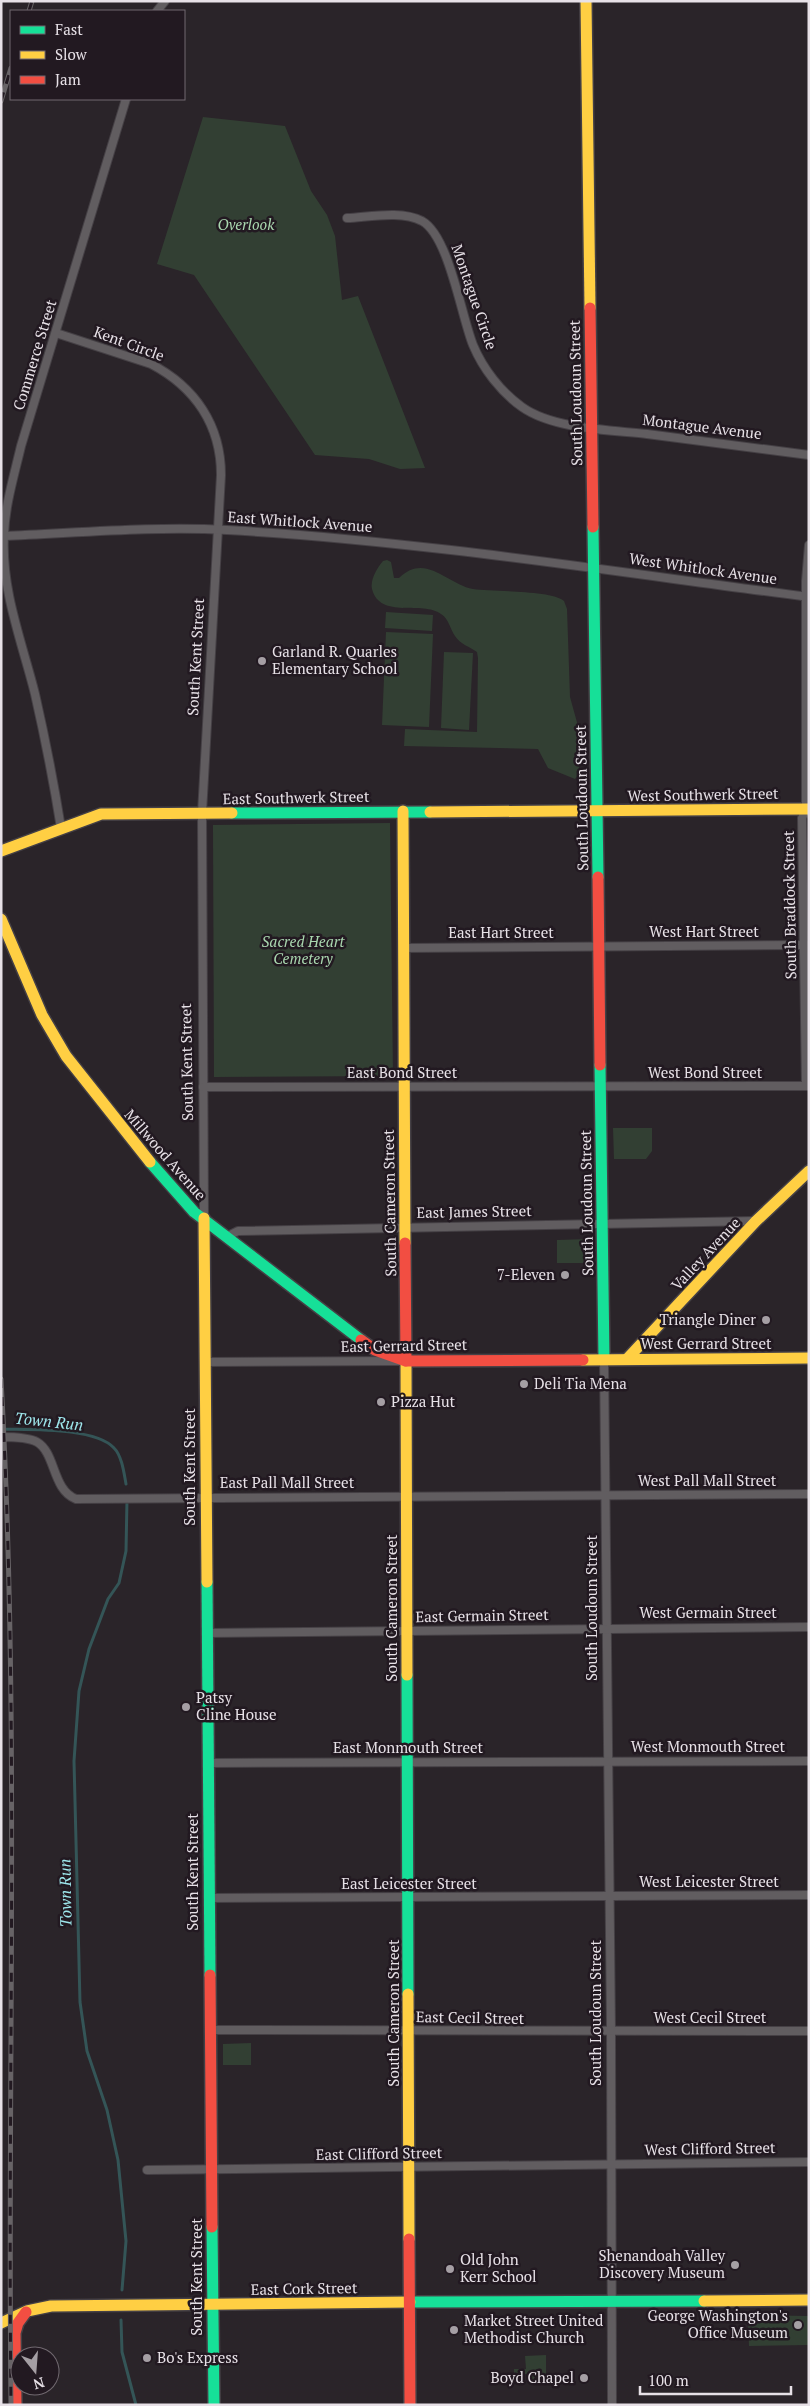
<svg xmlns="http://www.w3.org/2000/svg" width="810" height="2406" font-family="'PT Serif',serif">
	<rect width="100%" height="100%" fill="#2a2429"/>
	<g fill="#323f33">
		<polygon points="203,117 285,126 311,191 327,215 335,236 342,300 358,296 425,468 400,469 369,459 315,455 194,275 157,264"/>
		<path d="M 387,560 L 391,562 L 394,578 L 399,578 C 425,552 447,584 473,589 C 492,592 552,590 564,601 L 567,609 L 570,697 L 578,726 L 579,773 L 575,779 L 548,768 L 538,749 L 404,746 L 405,729 L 477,732 L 478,658 L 477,652 C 470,647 460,644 455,636 C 450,629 449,619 441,614 C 423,600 380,620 372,589 C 370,580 377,568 383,561 Z"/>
		<polygon points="386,612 433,615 432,631 385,628"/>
		<polygon points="386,632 433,634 429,727 382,725"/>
		<polygon points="444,652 473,653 469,730 441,728"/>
		<polygon points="390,823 393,1076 214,1077 213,825"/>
		<polygon points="613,1128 652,1128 652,1151 646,1159 614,1159"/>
		<polygon points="590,1239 590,1263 557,1263 557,1240"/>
		<polygon points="251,2043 251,2065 223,2065 223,2044"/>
		<polygon points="748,2315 808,2316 808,2345 749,2346"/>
		<polygon points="546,2355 546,2383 528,2384 528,2374 514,2374 514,2369 526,2369 525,2356"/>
	</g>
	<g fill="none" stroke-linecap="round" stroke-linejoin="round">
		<g stroke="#345557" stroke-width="3">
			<path d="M 1,1429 C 28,1430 95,1427 114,1448 C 122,1456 124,1473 126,1484"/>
			<polyline points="122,2290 126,2241 118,2160 107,2110 87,2051 80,2002 74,1761 79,1691 89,1649 108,1599 119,1583 126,1551 127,1500"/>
			<polyline points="121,2320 122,2352 136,2405"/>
		</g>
		<g stroke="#454045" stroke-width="10">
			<g id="street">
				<polyline points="157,11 165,1"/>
				<path d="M 347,218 C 369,217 401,210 422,221 C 449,236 461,315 473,345 C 483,369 501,392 522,407 C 553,429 610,430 647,434 C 701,441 755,448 809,455"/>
				<path d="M 56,333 L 151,364 C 195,387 221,425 221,475 L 202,813 L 204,1218"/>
				<path d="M 4,536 C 78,533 153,526 227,530 C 422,541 615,572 809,597"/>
				<path d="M 61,828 C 54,784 45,738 35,694 C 22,642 1,590 4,535 C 5,505 14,476 21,446 L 126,99"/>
				<polyline points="403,948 809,945"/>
				<polyline points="806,1086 802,818 806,809 806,581 809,545"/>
				<polyline points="203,1087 809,1086"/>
				<polyline points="228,1236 238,1231 756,1221"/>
				<polyline points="604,1359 611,2032 612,2405"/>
				<polyline points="204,1362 400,1361"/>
				<path d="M 1,1437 C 11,1437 28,1437 37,1442 C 56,1453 52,1490 76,1499 L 809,1494"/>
				<polyline points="207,1633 809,1627"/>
				<polyline points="208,1763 809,1761"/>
				<polyline points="208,1898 809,1895"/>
				<polyline points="209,2030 809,2031"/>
				<polyline points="147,2170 809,2162"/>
			</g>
		</g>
		<g stroke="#454045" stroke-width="14">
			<g id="fast">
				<polyline points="593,527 598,877"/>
				<polyline points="232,813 430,812"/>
				<polyline points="600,1065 604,1359"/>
				<polyline points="150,1162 194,1212 361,1340"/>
				<polyline points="207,1582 210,1975"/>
				<polyline points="407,1675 408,1994"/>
				<polyline points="212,2227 214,2405"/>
				<polyline points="410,2302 704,2301"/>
			</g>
		</g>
		<g stroke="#454045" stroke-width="14">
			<g id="slow">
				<polyline points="586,1 590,308"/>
				<polyline points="403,811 405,1243"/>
				<polyline points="430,812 809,809"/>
				<polyline points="1,851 101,814 232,813"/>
				<polyline points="1,919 42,1015 66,1056 150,1162"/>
				<polyline points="204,1218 207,1582"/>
				<polyline points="627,1359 756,1221 809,1171"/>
				<polyline points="583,1360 809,1358"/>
				<polyline points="406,1361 407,1675"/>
				<polyline points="408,1994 409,2239"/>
				<polyline points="704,2301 809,2300"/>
				<polyline points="1,2323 27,2311 51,2306 410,2302"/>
			</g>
		</g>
		<g stroke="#454045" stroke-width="14">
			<g id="jam">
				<polyline points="590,308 593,527"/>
				<polyline points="598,877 600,1065"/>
				<polyline points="405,1243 406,1361"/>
				<polyline points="361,1340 375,1350 406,1361 583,1360"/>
				<polyline points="210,1975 212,2227"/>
				<polyline points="409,2239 410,2405"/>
				<polyline points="16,2405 15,2333 18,2323 26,2312"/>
			</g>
		</g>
		<use href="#street" stroke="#615d60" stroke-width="8"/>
		<use href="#fast" stroke="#16e098" stroke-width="11"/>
		<use href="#slow" stroke="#ffcf43" stroke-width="11"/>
		<use href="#jam" stroke="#f24e42" stroke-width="11"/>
		<g stroke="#676366" stroke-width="5">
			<g id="rail">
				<polyline points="29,11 32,1"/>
				<polyline points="1,101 11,68"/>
				<path d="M 1,1379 C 20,1721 7,2063 11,2405"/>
			</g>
		</g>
		<use href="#rail" stroke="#221921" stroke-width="3" stroke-dasharray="9" stroke-linecap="butt"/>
	</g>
	<g fill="#a59fa4" stroke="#221921" stroke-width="2">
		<circle cx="262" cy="661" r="5"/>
		<circle cx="565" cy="1275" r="5"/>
		<circle cx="766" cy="1320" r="5"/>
		<circle cx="524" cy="1384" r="5"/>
		<circle cx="381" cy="1402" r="5"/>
		<circle cx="186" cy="1707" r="5"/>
		<circle cx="735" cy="2265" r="5"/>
		<circle cx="450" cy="2269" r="5"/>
		<circle cx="798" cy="2325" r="5"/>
		<circle cx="454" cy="2330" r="5"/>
		<circle cx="147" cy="2358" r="5"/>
		<circle cx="584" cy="2378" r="5"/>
	</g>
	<g text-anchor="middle" stroke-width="5" stroke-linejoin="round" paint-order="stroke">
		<g font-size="15" font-style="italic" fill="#a9d7af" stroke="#221921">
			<text x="246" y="230">Overlook</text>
			<text x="303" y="947">Sacred Heart<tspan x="303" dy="17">Cemetery</tspan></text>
		</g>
		<g font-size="15" fill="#e7e1e7" stroke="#221921">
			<text transform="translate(474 297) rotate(71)" y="5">Montague Circle</text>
			<text transform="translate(129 344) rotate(20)" y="5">Kent Circle</text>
			<text transform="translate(35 355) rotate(-73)" y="5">Commerce Street</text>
			<text transform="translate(576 393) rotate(-91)" y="5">South Loudoun Street</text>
			<text transform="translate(702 427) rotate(7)" y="5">Montague Avenue</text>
			<text transform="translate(300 522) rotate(4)" y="5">East Whitlock Avenue</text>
			<text transform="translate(703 569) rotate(8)" y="5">West Whitlock Avenue</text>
			<text transform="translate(196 657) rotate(-87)" y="5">South Kent Street</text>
			<text transform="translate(703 795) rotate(-1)" y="5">West Southwerk Street</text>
			<text transform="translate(296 798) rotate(-1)" y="5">East Southwerk Street</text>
			<text transform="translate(582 798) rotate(-91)" y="5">South Loudoun Street</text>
			<text transform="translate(790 905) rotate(-91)" y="5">South Braddock Street</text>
			<text x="704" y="937">West Hart Street</text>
			<text x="501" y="938">East Hart Street</text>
			<text transform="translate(187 1062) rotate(-91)" y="5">South Kent Street</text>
			<text x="402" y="1078">East Bond Street</text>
			<text x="705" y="1078">West Bond Street</text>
			<text transform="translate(165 1155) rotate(49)" y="5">Millwood Avenue</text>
			<text transform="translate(390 1203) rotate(-91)" y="5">South Cameron Street</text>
			<text transform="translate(587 1203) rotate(-91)" y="5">South Loudoun Street</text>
			<text transform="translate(474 1212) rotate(-1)" y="5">East James Street</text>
			<text transform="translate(706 1254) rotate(-47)" y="5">Valley Avenue</text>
			<text x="706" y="1349">West Gerrard Street</text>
			<text transform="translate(404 1346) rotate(-1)" y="5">East Gerrard Street</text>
			<text transform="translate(190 1467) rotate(-90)" y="5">South Kent Street</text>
			<text x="707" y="1486">West Pall Mall Street</text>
			<text x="287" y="1488">East Pall Mall Street</text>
			<text transform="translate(392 1608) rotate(-90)" y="5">South Cameron Street</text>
			<text transform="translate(592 1608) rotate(-90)" y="5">South Loudoun Street</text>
			<text x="708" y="1618">West Germain Street</text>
			<text transform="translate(482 1616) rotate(-1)" y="5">East Germain Street</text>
			<text x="708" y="1752">West Monmouth Street</text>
			<text x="408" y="1753">East Monmouth Street</text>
			<text transform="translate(193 1872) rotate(-90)" y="5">South Kent Street</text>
			<text x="709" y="1887">West Leicester Street</text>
			<text x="409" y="1889">East Leicester Street</text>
			<text transform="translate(394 2013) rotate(-90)" y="5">South Cameron Street</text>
			<text transform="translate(596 2013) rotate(-90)" y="5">South Loudoun Street</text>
			<text transform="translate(470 2018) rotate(1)" y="5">East Cecil Street</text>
			<text x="710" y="2023">West Cecil Street</text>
			<text transform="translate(710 2149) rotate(-1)" y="5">West Clifford Street</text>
			<text transform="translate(379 2154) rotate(-1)" y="5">East Clifford Street</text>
			<text transform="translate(197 2277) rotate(-90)" y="5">South Kent Street</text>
			<text transform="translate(304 2289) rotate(-1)" y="5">East Cork Street</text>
		</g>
		<g font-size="15" fill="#e7e1e7" stroke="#221921" text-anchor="start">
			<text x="272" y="657">Garland R. Quarles<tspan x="272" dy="17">Elementary School</tspan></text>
			<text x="555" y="1280" text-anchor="end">7-Eleven</text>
			<text x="756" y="1325" text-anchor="end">Triangle Diner</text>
			<text x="534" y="1389">Deli Tia Mena</text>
			<text x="391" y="1407">Pizza Hut</text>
			<text x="196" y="1703">Patsy<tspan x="196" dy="17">Cline House</tspan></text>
			<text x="725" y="2261" text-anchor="end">Shenandoah Valley<tspan x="725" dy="17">Discovery Museum</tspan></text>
			<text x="460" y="2265">Old John<tspan x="460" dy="17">Kerr School</tspan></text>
			<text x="788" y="2321" text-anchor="end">George Washington's<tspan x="788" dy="17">Office Museum</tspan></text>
			<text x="464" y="2326">Market Street United<tspan x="464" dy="17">Methodist Church</tspan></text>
			<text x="157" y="2363">Bo's Express</text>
			<text x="574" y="2383" text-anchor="end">Boyd Chapel</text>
		</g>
		<g font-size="16" font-style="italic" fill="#9ee7ec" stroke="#221921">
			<text transform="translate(49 1421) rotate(6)" y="6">Town Run</text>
			<text transform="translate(65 1893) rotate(-91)" y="6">Town Run</text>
		</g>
	</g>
	<rect width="810" height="2406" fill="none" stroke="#e7e1e7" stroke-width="5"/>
	<rect x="10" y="10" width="175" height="90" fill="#221921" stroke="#716970"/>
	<rect x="20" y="26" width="25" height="8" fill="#16e098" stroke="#716970"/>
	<text x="55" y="35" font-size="15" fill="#e7e1e7">Fast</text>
	<rect x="20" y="51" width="25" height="8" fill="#ffcf43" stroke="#716970"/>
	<text x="55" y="60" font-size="15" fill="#e7e1e7">Slow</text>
	<rect x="20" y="76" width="25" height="8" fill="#f24e42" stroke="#716970"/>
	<text x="55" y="85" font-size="15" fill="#e7e1e7">Jam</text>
	<g transform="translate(35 2371) rotate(163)"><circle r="24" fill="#221921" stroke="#716970"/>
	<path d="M0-4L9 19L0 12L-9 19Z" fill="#a59fa4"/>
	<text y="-8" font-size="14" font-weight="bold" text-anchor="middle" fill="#e7e1e7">N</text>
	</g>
	<path d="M640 2386v8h151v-8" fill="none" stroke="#e7e1e7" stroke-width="2.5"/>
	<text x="648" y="2386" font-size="15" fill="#e7e1e7" stroke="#221921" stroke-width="4" paint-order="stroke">100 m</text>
</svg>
